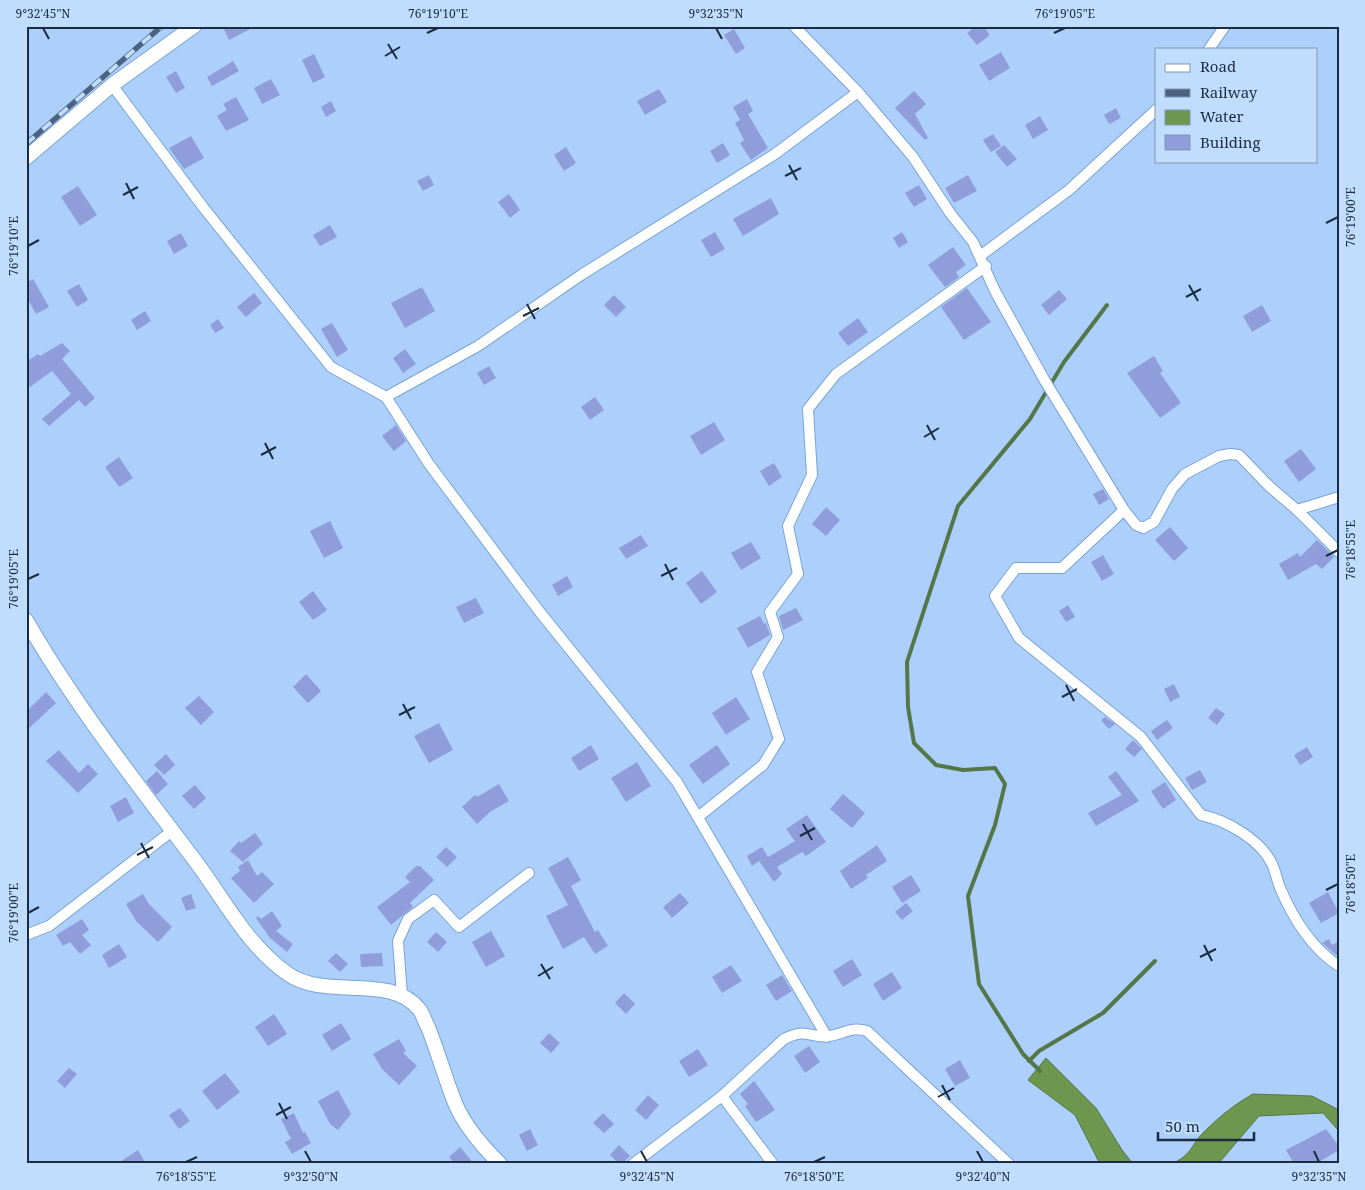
<svg xmlns="http://www.w3.org/2000/svg" width="1365" height="1190" font-family="'Noto Serif',serif">
	<rect width="100%" height="100%" fill="#acd0fb"/>
	<g fill="#6d974e" stroke="#54774a">
		<polygon points="1046,1058 1096,1108 1122,1150 1133,1164 1100,1164 1075,1115 1028,1080"/>
		<path d="M 1253,1094 L 1312,1096 L 1339,1110 L 1339,1134 L 1338,1130 L 1323,1113 L 1259,1116 L 1218,1164 L 1172,1164 C 1194,1153 1190,1145 1205,1131 C 1220,1116 1235,1104 1253,1094 Z"/>
	</g>
	<g fill="none" stroke-linecap="round" stroke-linejoin="round">
		<g stroke="#54774a" stroke-width="4">
			<polyline points="1029,1061 1039,1051 1103,1013 1155,961"/>
			<polyline points="1040,1071 1023,1054 979,984 968,896 995,825 1005,784 995,768 963,770 936,765 914,743 908,707 907,662 958,506 1030,419 1064,362 1107,305"/>
		</g>
	</g>
	<g fill="#8f9eda">
		<polygon points="230,26 256,26 229,40 224,29"/>
		<polygon points="976,26 983,26 990,35 977,45 967,33"/>
		<polygon points="734,29 745,48 736,54 724,35"/>
		<polygon points="1001,52 1010,68 989,81 979,65"/>
		<polygon points="314,54 325,77 313,83 302,60"/>
		<polygon points="233,61 239,71 212,86 207,77"/>
		<polygon points="176,71 185,88 176,93 166,77"/>
		<polygon points="271,79 280,95 262,104 254,88"/>
		<polygon points="659,89 667,102 645,115 637,101"/>
		<polygon points="914,91 926,104 915,114 928,138 925,140 895,108"/>
		<polygon points="236,97 249,120 226,131 217,116 227,110 223,104"/>
		<polygon points="747,99 753,111 748,114 768,148 751,160 740,143 744,140 735,123 740,120 733,107"/>
		<polygon points="331,101 336,111 326,117 321,107"/>
		<polygon points="1116,108 1121,118 1109,124 1104,115"/>
		<polygon points="1040,116 1048,130 1033,139 1025,125"/>
		<polygon points="993,134 1001,146 991,152 983,140"/>
		<polygon points="191,136 204,158 184,169 169,148"/>
		<polygon points="723,143 730,155 717,163 710,151"/>
		<polygon points="1004,145 1017,159 1007,167 995,152"/>
		<polygon points="566,147 576,163 564,171 554,155"/>
		<polygon points="429,175 434,185 423,191 417,181"/>
		<polygon points="968,175 977,191 954,203 945,188"/>
		<polygon points="919,185 927,199 914,207 905,193"/>
		<polygon points="78,186 97,215 80,226 61,197"/>
		<polygon points="509,194 520,210 510,218 498,202"/>
		<polygon points="771,198 779,214 743,236 733,219"/>
		<polygon points="330,225 337,237 320,246 313,235"/>
		<polygon points="715,232 725,249 711,257 701,240"/>
		<polygon points="902,232 908,242 899,248 893,238"/>
		<polygon points="181,233 188,246 174,254 167,241"/>
		<polygon points="953,247 966,265 956,272 959,277 945,287 928,265"/>
		<polygon points="33,279 49,307 36,314 26,296 26,283"/>
		<polygon points="79,284 88,300 77,307 67,291"/>
		<polygon points="422,287 435,311 405,328 391,303"/>
		<polygon points="967,288 991,322 964,340 941,307"/>
		<polygon points="1059,290 1067,299 1049,315 1041,305"/>
		<polygon points="254,293 262,303 246,317 237,307"/>
		<polygon points="614,295 626,307 616,317 604,305"/>
		<polygon points="1262,305 1271,321 1252,332 1243,316"/>
		<polygon points="145,311 151,321 137,330 131,320"/>
		<polygon points="858,318 868,332 848,346 838,333"/>
		<polygon points="218,319 224,328 215,333 210,325"/>
		<polygon points="332,323 348,350 337,357 321,329"/>
		<polygon points="62,343 70,351 62,359 95,398 85,407 79,400 49,426 42,419 71,394 52,371 30,387 26,381 26,362 38,354 40,356"/>
		<polygon points="405,349 416,364 403,373 393,358"/>
		<polygon points="1154,356 1163,371 1160,373 1181,403 1160,418 1127,373"/>
		<polygon points="489,366 496,378 484,385 477,373"/>
		<polygon points="595,397 604,410 590,420 581,407"/>
		<polygon points="714,422 725,440 701,455 690,436"/>
		<polygon points="396,425 406,441 394,451 382,436"/>
		<polygon points="1301,449 1316,469 1299,482 1284,461"/>
		<polygon points="119,457 133,478 119,487 105,467"/>
		<polygon points="774,463 782,477 769,486 760,471"/>
		<polygon points="1103,489 1109,499 1099,505 1093,494"/>
		<polygon points="826,507 840,520 826,536 812,524"/>
		<polygon points="330,521 343,548 324,558 310,531"/>
		<polygon points="1170,527 1188,548 1174,561 1155,540"/>
		<polygon points="641,535 648,546 626,559 619,548"/>
		<polygon points="1317,540 1334,557 1322,569 1316,564 1288,580 1279,564 1298,553 1300,557"/>
		<polygon points="751,542 761,558 741,570 731,553"/>
		<polygon points="1103,555 1114,574 1102,581 1091,562"/>
		<polygon points="702,571 717,592 701,604 686,583"/>
		<polygon points="567,576 573,587 558,596 552,585"/>
		<polygon points="313,591 327,610 313,620 299,602"/>
		<polygon points="476,598 484,613 464,623 456,607"/>
		<polygon points="1068,605 1075,617 1066,622 1059,611"/>
		<polygon points="796,608 803,620 783,630 779,616"/>
		<polygon points="760,616 764,624 766,623 770,635 748,648 737,628"/>
		<polygon points="306,674 321,691 308,703 293,687"/>
		<polygon points="1174,684 1180,697 1170,702 1164,689"/>
		<polygon points="46,692 56,703 26,731 26,712"/>
		<polygon points="199,696 214,712 201,725 185,708"/>
		<polygon points="736,697 750,719 726,735 712,713"/>
		<polygon points="1216,708 1225,714 1217,725 1208,718"/>
		<polygon points="1105,717 1115,724 1109,729 1101,720"/>
		<polygon points="1167,720 1173,728 1157,740 1151,731"/>
		<polygon points="439,723 453,750 429,763 414,736"/>
		<polygon points="1133,740 1142,749 1134,757 1125,749"/>
		<polygon points="591,745 599,759 579,771 571,758"/>
		<polygon points="717,745 730,764 703,784 689,765"/>
		<polygon points="1307,747 1313,757 1300,765 1294,755"/>
		<polygon points="59,750 79,773 88,764 98,774 78,793 46,761"/>
		<polygon points="166,754 175,765 164,775 154,765"/>
		<polygon points="637,762 651,786 626,802 611,778"/>
		<polygon points="1200,770 1207,782 1192,790 1185,778"/>
		<polygon points="157,771 168,784 156,795 146,781"/>
		<polygon points="1116,771 1139,801 1096,826 1088,813 1122,795 1108,777"/>
		<polygon points="1165,782 1176,800 1163,809 1151,791"/>
		<polygon points="499,784 509,801 490,812 477,824 462,807 475,795 477,797"/>
		<polygon points="195,785 206,798 194,809 182,796"/>
		<polygon points="843,794 865,813 852,828 830,809"/>
		<polygon points="126,797 134,813 118,822 110,806"/>
		<polygon points="807,815 826,842 806,856 802,852 777,867 782,874 774,882 759,861 752,866 747,856 762,847 768,857 795,841 786,829"/>
		<polygon points="255,833 263,844 243,862 230,851 239,841 241,843"/>
		<polygon points="877,845 887,861 866,875 868,878 851,889 840,871"/>
		<polygon points="446,847 457,857 447,867 436,857"/>
		<polygon points="568,857 581,880 571,886 595,932 598,930 608,946 595,954 584,937 563,949 546,916 568,905 548,868"/>
		<polygon points="248,860 257,876 262,872 274,884 254,903 231,878 240,871 238,867"/>
		<polygon points="416,866 420,866 434,880 410,903 413,907 391,925 377,907 410,882 405,877"/>
		<polygon points="911,875 921,891 902,903 892,887"/>
		<polygon points="1328,892 1339,913 1321,923 1309,903"/>
		<polygon points="680,893 689,903 672,918 663,907"/>
		<polygon points="143,894 149,904 172,927 158,942 136,921 126,904"/>
		<polygon points="191,894 196,908 186,911 181,898"/>
		<polygon points="906,903 913,911 902,920 895,912"/>
		<polygon points="272,911 282,926 276,931 293,944 287,952 270,938 256,918 258,916 261,919"/>
		<polygon points="82,919 89,930 82,935 91,945 80,954 70,942 63,946 56,935"/>
		<polygon points="491,931 505,956 486,967 472,942"/>
		<polygon points="436,932 447,942 438,952 427,942"/>
		<polygon points="1329,939 1332,945 1339,941 1339,954 1336,955 1322,943"/>
		<polygon points="119,944 127,957 109,968 102,955"/>
		<polygon points="336,953 348,964 340,972 328,961"/>
		<polygon points="382,953 383,966 361,967 360,954"/>
		<polygon points="852,959 862,975 843,987 833,971"/>
		<polygon points="731,965 742,981 722,993 712,977"/>
		<polygon points="892,972 902,988 883,1001 873,984"/>
		<polygon points="782,975 792,991 776,1001 766,985"/>
		<polygon points="624,993 635,1004 626,1014 615,1003"/>
		<polygon points="274,1014 287,1034 268,1046 255,1027"/>
		<polygon points="341,1023 351,1039 332,1051 322,1035"/>
		<polygon points="549,1033 560,1043 551,1053 540,1043"/>
		<polygon points="399,1039 406,1051 403,1053 417,1066 399,1085 382,1069 373,1054"/>
		<polygon points="809,1046 820,1062 805,1073 794,1056"/>
		<polygon points="698,1049 708,1065 689,1077 679,1061"/>
		<polygon points="960,1060 970,1078 955,1086 945,1069"/>
		<polygon points="69,1068 77,1074 65,1088 57,1081"/>
		<polygon points="225,1073 240,1092 217,1110 202,1091"/>
		<polygon points="754,1081 775,1110 756,1122 745,1106 748,1104 740,1094"/>
		<polygon points="338,1090 351,1114 338,1130 330,1124 318,1101"/>
		<polygon points="648,1095 659,1105 646,1120 635,1110"/>
		<polygon points="180,1108 190,1121 179,1129 169,1115"/>
		<polygon points="294,1113 303,1133 305,1132 311,1143 292,1154 285,1142 291,1139 281,1119"/>
		<polygon points="603,1113 614,1124 604,1133 593,1123"/>
		<polygon points="530,1129 538,1145 527,1151 519,1135"/>
		<polygon points="1326,1129 1339,1146 1339,1150 1316,1164 1294,1164 1286,1150"/>
		<polygon points="619,1145 630,1156 622,1164 619,1164 610,1155"/>
		<polygon points="460,1147 474,1164 455,1164 449,1157"/>
		<polygon points="138,1150 146,1164 117,1164"/>
	</g>
	<g fill="none" stroke-linecap="round" stroke-linejoin="round">
		<g stroke="#78a4d7" stroke-width="12">
			<g id="street">
				<polyline points="794,26 858,92 913,157 950,213 973,242 995,291 1045,381 1124,510 1136,525 1143,528 1154,522 1172,489 1185,474 1219,456 1230,454 1239,455 1270,487 1297,510 1339,497"/>
				<polyline points="1209,49 1225,26"/>
				<polyline points="112,85 203,207 331,367 386,397 429,464 539,611 677,782 827,1037"/>
				<polyline points="980,256 1069,190 1156,110"/>
				<polyline points="386,397 478,346 581,275 775,154 858,92"/>
				<path d="M 1124,510 L 1062,568 L 1016,568 L 995,596 L 1019,638 L 1141,737 L 1201,815 C 1226,820 1261,840 1272,864 C 1276,872 1277,882 1281,890 C 1293,918 1313,950 1339,966"/>
				<polyline points="1297,510 1339,552"/>
				<polyline points="698,817 763,765 779,739 757,672 778,637 770,612 798,574 788,526 812,475 808,409 836,374 986,266"/>
				<polyline points="26,935 49,926 172,831"/>
				<polyline points="402,995 398,941 408,919 434,900 459,927 529,873"/>
				<polyline points="722,1096 773,1164"/>
				<path d="M 633,1164 L 722,1096 L 784,1039 C 808,1027 810,1039 829,1036 C 843,1034 852,1026 867,1031 L 1009,1164"/>
			</g>
		</g>
		<g stroke="#78a4d7" stroke-width="16">
			<g id="secondary">
				<polyline points="26,158 112,85 194,26"/>
				<path d="M 26,620 C 76,707 139,786 199,866 C 226,903 249,947 288,974 C 327,1001 390,972 420,1010 C 423,1015 425,1022 428,1027 C 438,1052 445,1078 455,1103 C 464,1125 483,1147 500,1164"/>
			</g>
		</g>
		<use href="#street" stroke="#fff" stroke-width="10"/>
		<use href="#secondary" stroke="#fff" stroke-width="14"/>
		<g stroke="#4b6380" stroke-width="5.5">
			<polyline id="rail" points="26,144 162,26"/>
		</g>
		<use href="#rail" stroke="#c1ddfd" stroke-width="4" stroke-dasharray="11" stroke-linecap="butt"/>
	</g>
	<path fill="none" stroke="#1a2c41" stroke-width="2" d="M 43,28 L 49,39M 716,28 L 722,39M 427,33 L 438,28M 1054,33 L 1065,28M 388,44 L 397,59M 385,56 L 400,47M 789,165 L 797,180M 785,176 L 801,168M 126,183 L 134,199M 123,195 L 138,187M 1326,223 L 1338,217M 28,246 L 39,240M 1189,285 L 1198,301M 1186,297 L 1201,289M 527,304 L 535,319M 523,316 L 539,308M 927,425 L 935,440M 924,437 L 939,428M 265,443 L 273,459M 261,455 L 276,447M 1326,556 L 1338,550M 665,564 L 673,580M 661,576 L 677,568M 28,579 L 39,574M 1066,685 L 1074,701M 1062,697 L 1077,689M 403,704 L 411,719M 399,715 L 415,707M 803,824 L 812,840M 800,836 L 815,828M 141,843 L 149,858M 137,855 L 153,847M 1326,890 L 1338,884M 28,913 L 39,907M 1204,945 L 1212,961M 1200,957 L 1216,949M 541,964 L 550,979M 538,976 L 553,967M 942,1085 L 950,1100M 938,1097 L 954,1088M 279,1103 L 287,1119M 276,1115 L 291,1107M 305,1151 L 311,1162M 641,1151 L 647,1162M 977,1151 L 983,1162M 1314,1151 L 1319,1162M 186,1162 L 197,1157M 814,1162 L 825,1157"/>
	<rect width="1365" height="1190" fill="none" stroke="#c1ddfd" stroke-width="55"/>
	<rect x="1155" y="48" width="162" height="115" fill="#c1ddfd" stroke="#7e96b2"/>
	<rect x="1165" y="64" width="25" height="8" fill="#ffffff" stroke="#7e96b2"/>
	<text x="1200" y="72" font-size="15" fill="#1a2c41">Road</text>
	<rect x="1165" y="89" width="25" height="8" fill="#4b6380" stroke="#7e96b2"/>
	<text x="1200" y="98" font-size="15" fill="#1a2c41">Railway</text>
	<rect x="1165" y="110" width="25" height="15" fill="#6d974e" stroke="#7e96b2"/>
	<text x="1200" y="122" font-size="15" fill="#1a2c41">Water</text>
	<rect x="1165" y="135" width="25" height="15" fill="#8f9eda" stroke="#7e96b2"/>
	<text x="1200" y="148" font-size="15" fill="#1a2c41">Building</text>
	<path d="M1158 1132v8h96v-8" fill="none" stroke="#1a2c41" stroke-width="2.5"/>
	<text x="1165" y="1132" font-size="15" fill="#1a2c41" stroke="#c1ddfd" stroke-width="4" paint-order="stroke">50 m</text>
	<rect x="28" y="28" width="1310" height="1134" fill="none" stroke="#1a2c41" stroke-width="2"/>
	<g font-size="12" text-anchor="middle" fill="#1a2c41">
		<text x="43" y="18">9°32'45"N</text>
		<text x="438" y="18">76°19'10"E</text>
		<text x="716" y="18">9°32'35"N</text>
		<text x="1065" y="18">76°19'05"E</text>
		<text transform="translate(1351 217) rotate(-90)" y="4">76°19'00"E</text>
		<text transform="translate(14 246) rotate(-90)" y="4">76°19'10"E</text>
		<text transform="translate(1351 550) rotate(-90)" y="4">76°18'55"E</text>
		<text transform="translate(14 579) rotate(-90)" y="4">76°19'05"E</text>
		<text transform="translate(1351 884) rotate(-90)" y="4">76°18'50"E</text>
		<text transform="translate(14 913) rotate(-90)" y="4">76°19'00"E</text>
		<text x="186" y="1181">76°18'55"E</text>
		<text x="311" y="1181">9°32'50"N</text>
		<text x="647" y="1181">9°32'45"N</text>
		<text x="814" y="1181">76°18'50"E</text>
		<text x="983" y="1181">9°32'40"N</text>
		<text x="1319" y="1181">9°32'35"N</text>
	</g>
</svg>
